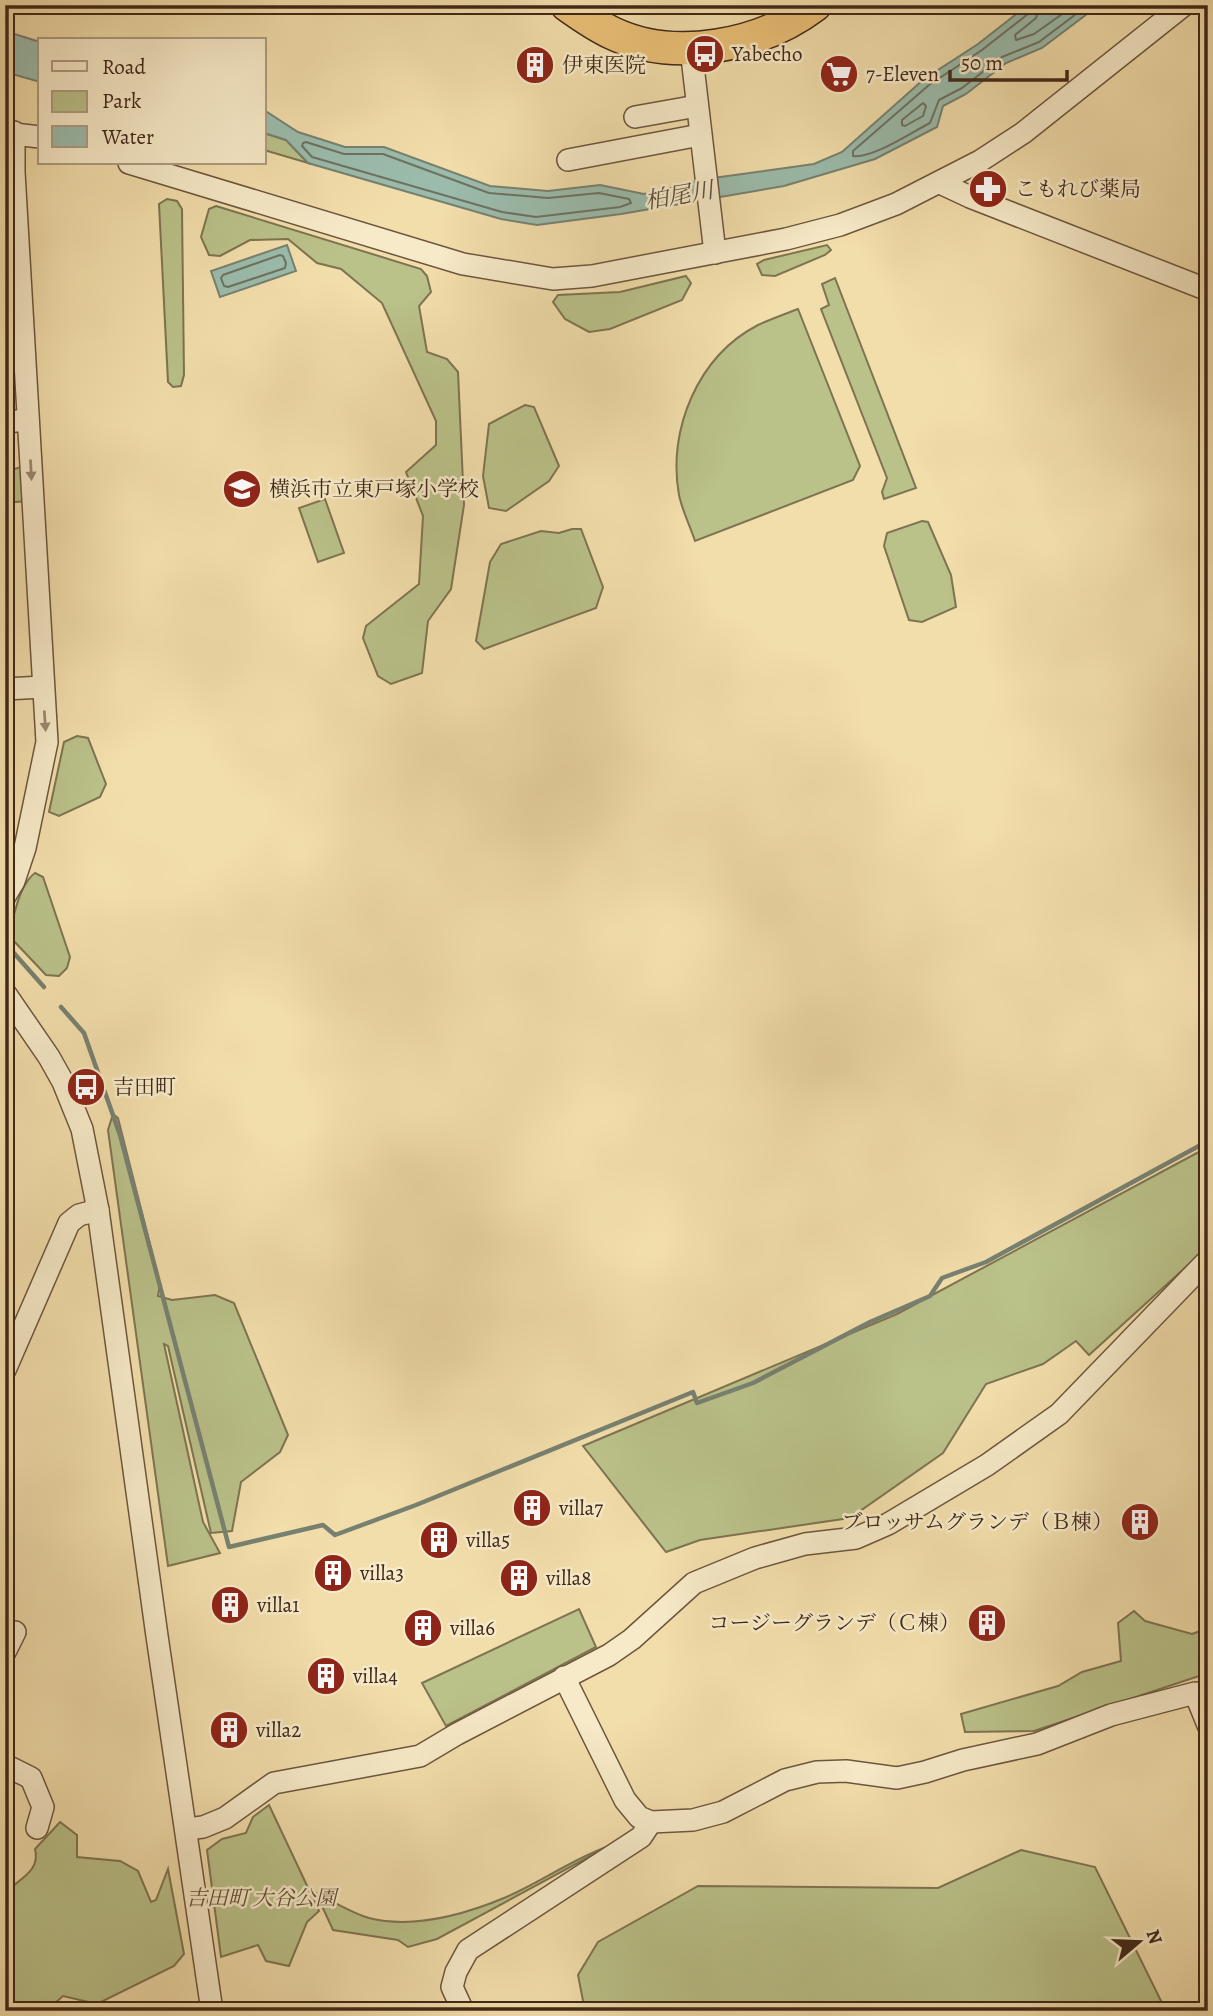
<svg xmlns="http://www.w3.org/2000/svg" width="1213" height="2016" font-family="Alegreya,'Noto Serif JP',serif">
	<rect width="100%" height="100%" fill="#f2deab"/>
	<filter id="stains"><feTurbulence type="fractalNoise" baseFrequency=".00286" numOctaves="4"/><feColorMatrix values="0 0 0 0 .2 0 0 0 0 .09 0 0 0 0 .02 0 0 0 .5 -.17"/></filter>
	<radialGradient id="worn" r=".72"><stop offset=".6" stop-color="#630" stop-opacity="0"/><stop offset="1" stop-color="#630" stop-opacity=".3"/></radialGradient>
	<g fill="#bac189" stroke="#7e7451" stroke-width="2">
		<polygon points="264,133 286,140 308,163 264,150"/>
		<polygon points="167,199 177,201 182,209 184,375 181,386 173,387 168,382 159,204"/>
		<polygon points="216,206 421,269 427,276 431,292 419,306 427,352 447,359 458,372 464,505 451,589 428,621 422,673 391,684 378,676 363,638 366,626 419,584 423,516 406,472 436,445 436,421 382,303 341,269 317,263 288,239 250,240 220,256 209,255 201,237 209,209"/>
		<polygon points="827,245 831,250 825,255 775,276 762,275 757,264 764,260"/>
		<polygon points="686,276 691,283 682,300 610,329 589,332 565,319 553,302 558,295 620,292"/>
		<polygon points="835,278 916,488 884,499 882,492 887,478 821,309 829,305 822,284"/>
		<path d="M 798,309 L 860,466 L 853,480 L 695,541 C 690,526 682,510 679,495 C 667,430 698,356 758,325 C 771,319 785,314 798,309 Z"/>
		<polygon points="525,405 534,407 559,466 549,481 506,511 489,508 483,476 489,424"/>
		<polygon points="24,466 26,501 5,503 5,472"/>
		<polygon points="325,499 344,553 318,562 299,508"/>
		<polygon points="922,521 928,522 951,575 956,607 922,622 909,620 884,546 887,533"/>
		<polygon points="572,529 581,529 603,587 596,608 484,649 476,641 490,562 501,544 541,531 559,533"/>
		<polygon points="77,736 88,738 106,784 100,797 59,816 49,812 64,742"/>
		<path d="M 35,873 L 43,877 L 70,957 L 67,968 L 59,976 L 46,975 L 11,938 C 11,920 20,884 35,873 Z"/>
		<polygon points="113,1114 118,1118 160,1284 158,1296 172,1300 215,1295 234,1303 288,1435 280,1452 241,1482 232,1531 211,1533 168,1346 164,1344 203,1522 220,1553 168,1566 108,1130"/>
		<polygon points="1208,1147 1208,1247 1089,1355 1076,1341 1043,1364 986,1384 943,1453 850,1518 700,1540 666,1552 583,1446 897,1314"/>
		<polygon points="579,1609 596,1647 446,1726 422,1683"/>
		<polygon points="1134,1611 1145,1621 1192,1634 1208,1628 1208,1673 1034,1731 965,1732 961,1714 1058,1686 1082,1672 1121,1661 1118,1623"/>
		<polygon points="269,1805 319,1911 307,1922 289,1966 266,1961 258,1945 221,1957 207,1850 222,1839 246,1833 253,1817"/>
		<path d="M 60,1822 L 77,1835 L 77,1857 L 120,1861 L 138,1871 L 151,1902 L 156,1900 L 168,1869 L 184,1954 L 174,1966 L 97,2004 L 63,1996 L 46,2011 L 5,2011 L 5,1893 C 19,1879 41,1871 35,1849 Z"/>
		<path d="M 609,1846 L 437,1939 L 408,1947 L 398,1940 L 333,1930 L 316,1893 C 333,1901 351,1913 369,1918 C 413,1929 463,1915 504,1898 C 540,1883 572,1859 609,1846 Z"/>
		<polygon points="1021,1850 1095,1867 1166,2011 585,2011 578,1975 598,1942 698,1886 938,1888"/>
	</g>
	<g fill="#9bbcac" stroke="#778171" stroke-width="2">
		<polygon points="1028,5 1099,5 1042,48 1006,63 966,94 943,106 937,127 875,159 784,186 621,214 537,225 501,219 308,163 286,140 264,133 264,110 298,132 345,147 384,147 490,186 548,191 600,185 644,194 713,178 814,164 842,152 924,79 978,44"/>
		<polygon points="5,31 40,42 40,82 5,72"/>
		<polygon points="287,245 296,271 220,297 211,271"/>
	</g>
	<g fill="none" stroke-linecap="round" stroke-linejoin="round">
		<g stroke="#6e7262" stroke-width="2">
			<path d="M 1031,5 L 1028,14 L 982,50 L 929,85 L 853,151 L 853,156 C 872,159 912,132 930,123 L 939,100 L 962,88 L 1002,57 L 1039,42 L 1088,5"/>
			<polyline points="1040,5 1036,18 1015,35 1016,40 1034,34 1075,5"/>
			<polygon points="923,103 926,106 923,116 905,126 902,125 902,120"/>
			<polygon points="306,142 344,154 383,154 489,193 548,198 599,193 629,199 631,203 620,207 536,217 502,212 312,157 302,146 303,143"/>
			<polygon points="280,255 283,256 286,263 285,268 228,287 224,286 221,278 223,275"/>
		</g>
		<g stroke="#778171" stroke-width="4.5">
			<polyline points="5,943 44,987"/>
			<polyline points="61,1007 84,1033 120,1135 229,1547 323,1525 335,1535 416,1505 693,1392 697,1403 753,1383 870,1322 930,1296 942,1278 986,1262 1208,1141"/>
		</g>
		<g stroke="#6d563e" stroke-width="24">
			<g id="minor">
				<polyline points="691,49 715,253"/>
				<polyline points="635,117 697,106"/>
				<polyline points="5,133 40,137"/>
				<polyline points="568,160 700,135"/>
				<polyline points="129,163 463,264 553,279 592,276 786,239 840,225 896,204 980,161 1023,133 1184,5"/>
				<polyline points="940,183 970,197 1208,290"/>
				<polyline points="5,422 28,420"/>
				<polyline points="5,689 43,687"/>
				<polyline points="5,896 14,881 25,848 47,742 14,172 14,132"/>
				<polyline points="5,993 49,1057 63,1082 82,1129 98,1210 157,1636 212,2011"/>
				<polyline points="5,1370 69,1223 79,1215 98,1210"/>
				<polyline points="5,1652 15,1632"/>
				<polyline points="564,1677 625,1800 639,1817 651,1822 693,1820 723,1812 785,1780 817,1772 846,1771 897,1778 925,1772 963,1760 1037,1744 1111,1715 1195,1693 1208,1725"/>
				<polyline points="5,1765 31,1778 43,1807 37,1828"/>
				<polyline points="187,1829 203,1827 225,1818 274,1783 420,1756 457,1734 609,1655 632,1639 694,1583 755,1558 805,1544 856,1538 888,1524 987,1465 1059,1414 1208,1260"/>
				<polyline points="463,2011 452,1987 456,1972 468,1950 641,1837 651,1822"/>
			</g>
		</g>
		<g stroke="#412819" stroke-width="35">
			<path id="highway" d="M 567,5 C 581,15 597,26 612,33 C 675,63 761,46 815,5"/>
		</g>
		<use href="#minor" stroke="#f7eac8" stroke-width="21"/>
		<use href="#highway" stroke="#e9bf76" stroke-width="32"/>
	</g>
	<defs><path id="oneway-solid" d="M-6-.8H1V-3.2L6.5 0L1 3.2V.8H-6Z" transform="scale(1.75)"/></defs>
	<g fill="#9c8970">
		<use href="#oneway-solid" transform="translate(31 470) rotate(87)"/>
		<use href="#oneway-solid" transform="translate(45 721) rotate(86)"/>
	</g>
	<defs>
		<g id="bus-disc" transform="scale(2.0125)"><circle r="9.5" fill="#8f2418" stroke="#f7eac8"/><path d="M-5-6H5V4H4V6H2V4H-2V6H-4V4H-5ZM-3.5-4V0h7V-4ZM-3.5 1.2v1.5H-2V1.2ZM2 1.2v1.5H3.5V1.2Z" fill="#fff"/></g>
		<g id="building-disc" transform="scale(2.0125)"><circle r="9.5" fill="#8f2418" stroke="#f7eac8"/><path d="M-4-6H4V6H1V3H-1V6H-4ZM-2.5-4.3h1.7v1.8h-1.7ZM.8-4.3h1.7v1.8H.8ZM-2.5-1h1.7V.8h-1.7ZM.8-1h1.7V.8H.8Z" fill="#fff"/></g>
		<g id="supermarket-disc" transform="scale(2.0125)"><circle r="9.5" fill="#8f2418" stroke="#f7eac8"/><path d="M-6-5.5h2.5l.6 2H6L4.5 2H-2.5L-4.4-4H-6ZM-1.5 3.2a1.3 1.3 0 1 0 .1 0ZM3 3.2a1.3 1.3 0 1 0 .1 0Z" fill="#fff"/></g>
		<g id="pharmacy-disc" transform="scale(2.0125)"><circle r="9.5" fill="#8f2418" stroke="#f7eac8"/><path d="M-2-6h4v4h4v4h-4v4h-4v-4h-4v-4h4Z" fill="#fff"/></g>
		<g id="school-disc" transform="scale(2.0125)"><circle r="9.5" fill="#8f2418" stroke="#f7eac8"/><path d="M0-5L7-2L0 1L-7-2ZM-4 1L0 2.5L4 1V4Q0 6-4 4Z" fill="#fff"/></g>
	</defs>
	<g fill-rule="evenodd">
		<use href="#bus-disc" x="705" y="54"/>
		<use href="#building-disc" x="535" y="65"/>
		<use href="#supermarket-disc" x="839" y="74"/>
		<use href="#pharmacy-disc" x="988" y="189"/>
		<use href="#school-disc" x="242" y="489"/>
		<use href="#bus-disc" x="86" y="1087"/>
		<use href="#building-disc" x="532" y="1508"/>
		<use href="#building-disc" x="1140" y="1522"/>
		<use href="#building-disc" x="439" y="1540"/>
		<use href="#building-disc" x="333" y="1573"/>
		<use href="#building-disc" x="519" y="1578"/>
		<use href="#building-disc" x="230" y="1605"/>
		<use href="#building-disc" x="987" y="1623"/>
		<use href="#building-disc" x="423" y="1628"/>
		<use href="#building-disc" x="326" y="1676"/>
		<use href="#building-disc" x="229" y="1730"/>
	</g>
	<g text-anchor="middle" stroke-width="5" stroke-linejoin="round" paint-order="stroke">
		<g font-size="21" fill="#412819" stroke="#f7eac8" text-anchor="start">
			<text x="732" y="61">Yabecho</text>
			<text x="562" y="72">伊東医院</text>
			<text x="866" y="81">7-Eleven</text>
			<text x="1015" y="196">こもれび薬局</text>
			<text x="269" y="496">横浜市立東戸塚小学校</text>
			<text x="113" y="1094">吉田町</text>
			<text x="559" y="1515">villa7</text>
			<text x="1113" y="1529" text-anchor="end">ブロッサムグランデ（Ｂ棟）</text>
			<text x="466" y="1547">villa5</text>
			<text x="360" y="1580">villa3</text>
			<text x="546" y="1585">villa8</text>
			<text x="257" y="1612">villa1</text>
			<text x="960" y="1630" text-anchor="end">コージーグランデ（Ｃ棟）</text>
			<text x="450" y="1635">villa6</text>
			<text x="353" y="1683">villa4</text>
			<text x="256" y="1737">villa2</text>
		</g>
		<g font-size="21" font-style="italic" fill="#5f4e35" stroke="#f7eac8">
			<text x="261" y="1905">吉田町 大谷公園</text>
		</g>
		<g font-size="23" font-style="italic" fill="#584d3e" stroke="#f7eac8">
			<text transform="translate(679 195) rotate(-10)" y="8">柏尾川</text>
		</g>
	</g>
	<rect width="1213" height="2016" fill="none" stroke="#f2deab" stroke-width="28"/>
	<rect x="7" y="7" width="1199" height="2002" fill="none" stroke="#412819" stroke-width="3.5"/>
	<rect x="14" y="14" width="1185" height="1988" fill="none" stroke="#412819" stroke-width="2"/>
	<rect x="38" y="38" width="228" height="126" fill="#f7eac8" stroke="#ae9c82" stroke-width="2"/>
	<rect x="52" y="61" width="35" height="10" fill="#f7eac8" stroke="#ae9c82" stroke-width="2"/>
	<text x="102" y="74" font-size="21" fill="#412819">Road</text>
	<rect x="52" y="91" width="35" height="21" fill="#bac189" stroke="#ae9c82" stroke-width="2"/>
	<text x="102" y="108" font-size="21" fill="#412819">Park</text>
	<rect x="52" y="126" width="35" height="21" fill="#9bbcac" stroke="#ae9c82" stroke-width="2"/>
	<text x="102" y="144" font-size="21" fill="#412819">Water</text>
	<g transform="translate(1139 1942) rotate(71)" stroke="#f7eac8" stroke-width="5" paint-order="stroke">
	<path d="M0-5L12 26L0 18L-12 26Z" fill="#412819"/>
	<text y="-10" font-size="19" font-weight="bold" text-anchor="middle" fill="#412819">N</text>
	</g>
	<path d="M950 70v10h117v-10" fill="none" stroke="#412819" stroke-width="3.5"/>
	<text x="961" y="70" font-size="21" fill="#412819" stroke="#f7eac8" stroke-width="5" paint-order="stroke">50 m</text>
	<rect width="100%" height="100%" filter="url(#stains)"/>
	<rect width="100%" height="100%" fill="url(#worn)"/>
</svg>
